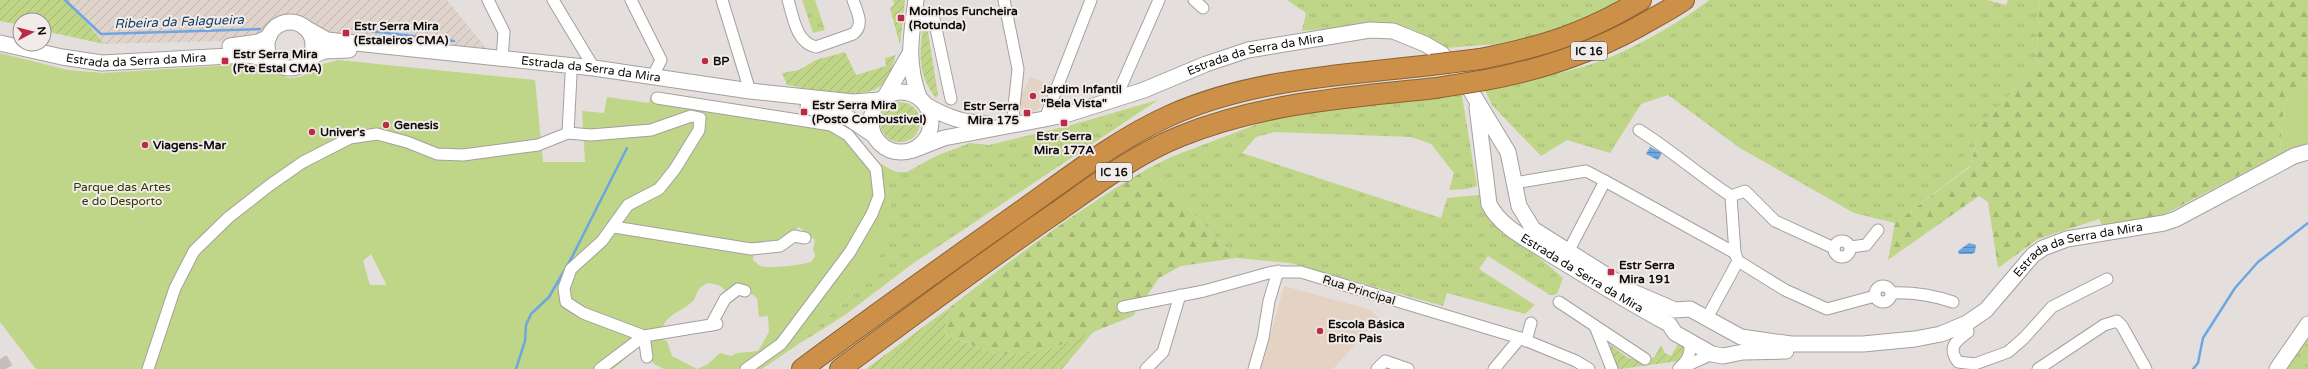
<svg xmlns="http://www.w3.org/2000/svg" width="2308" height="369" font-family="'Varela Round',sans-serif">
	<defs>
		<pattern id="industrial-furrows" width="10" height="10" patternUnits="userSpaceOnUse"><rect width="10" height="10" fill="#dfd3cb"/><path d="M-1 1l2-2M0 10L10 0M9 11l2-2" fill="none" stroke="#beb4ad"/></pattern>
		<pattern id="grass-tufts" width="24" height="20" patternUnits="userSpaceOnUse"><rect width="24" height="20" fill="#bfd588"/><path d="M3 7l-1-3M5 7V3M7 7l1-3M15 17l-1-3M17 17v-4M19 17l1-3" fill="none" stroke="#a3b674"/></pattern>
		<pattern id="forest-firs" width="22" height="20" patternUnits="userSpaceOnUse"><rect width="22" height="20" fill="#bfd588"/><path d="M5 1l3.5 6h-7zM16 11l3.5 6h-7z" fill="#a3b674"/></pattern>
		<pattern id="garden-furrows" width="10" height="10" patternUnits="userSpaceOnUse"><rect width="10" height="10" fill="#bfd588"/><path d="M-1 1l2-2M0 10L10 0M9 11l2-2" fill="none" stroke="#a3b674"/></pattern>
		<pattern id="water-rules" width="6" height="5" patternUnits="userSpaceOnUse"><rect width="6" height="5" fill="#6da6e1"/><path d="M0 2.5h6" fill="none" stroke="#5886b5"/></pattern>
	</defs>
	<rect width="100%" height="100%" fill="#e4dfdc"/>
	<polygon fill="url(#industrial-furrows)" points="68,0 447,0 490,53 322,32 302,18 278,23 252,40 104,44"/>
	<g fill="#e4d3c2">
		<polygon points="1030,77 1050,85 1041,106 1033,113 1019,108 1019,100"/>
		<polygon points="1284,286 1371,310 1379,318 1333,369 1261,369"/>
	</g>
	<g fill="url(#grass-tufts)">
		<polygon points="802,0 815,0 825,30 813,33"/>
		<polygon points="1287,0 1620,0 1582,20 1545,33 1496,44 1446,48 1412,29 1380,23 1302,31 1306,13"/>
		<path d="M 1709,0 L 1987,0 L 2006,5 L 2008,0 L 2040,0 L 2036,66 L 1980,127 L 1970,166 L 1895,223 L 1854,213 L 1740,148 L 1668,95 L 1641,104 L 1610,153 L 1567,140 L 1541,156 L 1492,105 L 1485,90 C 1520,81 1557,75 1592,64 C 1626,53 1680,23 1709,0 Z"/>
		<polygon points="1461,90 1477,186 1467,189 1449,190 1454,173 1431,144 1411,137 1275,132 1256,137 1242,153 1441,218 1447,198 1479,195 1488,214 1563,278 1557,294 1550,295 1488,256 1479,269 1535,305 1525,314 1447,293 1443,306 1290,263 1236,258 1149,168 1171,157 1271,119 1321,110"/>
		<polygon points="1158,100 912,264 845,315 797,345 862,286 891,207 879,163 896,172 907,172 936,156 970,143 989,145 1071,125"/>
		<polygon points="2308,338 2308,369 2282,369"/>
	</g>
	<g fill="url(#forest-firs)">
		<path d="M 2040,0 L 2308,0 L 2308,82 C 2279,85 2282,132 2280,154 L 2163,215 L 2103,227 L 2099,219 L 2038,239 L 1998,268 L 1988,202 L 1979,196 L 1888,260 L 1895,223 L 1970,167 L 1980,127 L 2036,66 Z"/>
		<path d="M 1149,168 L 1236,258 L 1181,266 L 1159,278 L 1133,316 L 1043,352 L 1000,355 L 945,335 L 949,308 C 1014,258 1078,209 1149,168 Z"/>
	</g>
	<g fill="#bfd588" fill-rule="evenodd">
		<path d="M 0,53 L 68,70 L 103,73 L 248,64 L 262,66 L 288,78 L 299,77 L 310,73 L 323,64 L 338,60 L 535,80 L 543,162 L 585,162 L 582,111 L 604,113 L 607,97 L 649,103 L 651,95 L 832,121 L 850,131 L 862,142 L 879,163 L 891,207 L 884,250 L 862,286 L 797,345 L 762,369 L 664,369 L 654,364 L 642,345 L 613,369 L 36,369 L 0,322 ZM 799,227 L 815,240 L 813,249 L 815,256 L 812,261 C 806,265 768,269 760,266 C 758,265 755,261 753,260 L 754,247 L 781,241 ZM 371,254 L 386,284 L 386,285 L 370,285 L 363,261 ZM 708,283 C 717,284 724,286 728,295 L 752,294 L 757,298 L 759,317 L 768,316 L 769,332 L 758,351 L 737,353 L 731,356 L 720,353 L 708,364 L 697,369 L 672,356 L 667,341 L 661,338 C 662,314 677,315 692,302 C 699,296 693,290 708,283 Z"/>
		<path d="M 2308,82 L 2308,148 L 2280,154 C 2282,132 2279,85 2308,82 Z"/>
	</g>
	<g fill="url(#garden-furrows)">
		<polygon points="0,0 68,0 104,44 44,31 44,20 20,20 20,25 0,21"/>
		<polygon points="893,0 905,0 900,45 890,8 894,5"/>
		<path d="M 923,27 L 928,32 L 938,95 L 936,98 C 918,76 919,54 923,27 Z"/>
		<path d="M 845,52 L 856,75 L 886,66 L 885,58 L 896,55 C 893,63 891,74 886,81 C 866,105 813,89 787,85 L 782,73 L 799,70 L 816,60 Z"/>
		<circle cx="900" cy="122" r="20"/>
		<polygon points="949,308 945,335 1000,355 1043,352 1094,331 1062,369 866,369"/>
		<polygon points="1678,344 1683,347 1684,353 1678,361 1621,369 1618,369 1608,347 1611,345 1628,358 1647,362 1655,356 1661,345 1665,353 1671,356"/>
	</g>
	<g fill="url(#water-rules)">
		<polygon points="1650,147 1662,153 1658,160 1646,154"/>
		<polygon points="1969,243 1976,245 1975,252 1972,254 1959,254 1958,251"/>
	</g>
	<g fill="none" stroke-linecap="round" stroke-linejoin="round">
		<g stroke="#6da6e1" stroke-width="2.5">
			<polyline points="65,0 101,34 260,29"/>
			<polyline points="354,29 454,41"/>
			<polyline points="516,369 525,341 526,325 531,314 549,297 571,259 627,148"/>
			<polyline points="2193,369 2198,363 2203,338 2235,288 2258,262 2308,223"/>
		</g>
		<polyline stroke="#c4bfbd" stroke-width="15" stroke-dasharray="15 8" stroke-linecap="butt" points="0,359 6,369"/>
		<g stroke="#a5a09d" stroke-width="13">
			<g id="street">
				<polyline points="488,0 504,32 502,59"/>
				<polyline points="553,0 594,68"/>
				<polyline points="631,0 661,60 653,76"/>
				<polyline points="722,0 750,91"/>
				<path d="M 788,0 C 793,16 796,43 816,47 L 853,34 C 865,25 857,12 853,0"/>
				<polyline points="1004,0 1018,69 1012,126"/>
				<polyline points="1194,0 1203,8"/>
				<polyline points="913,19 934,19 951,99"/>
				<polyline points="657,98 831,125 848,135 876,169 879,196 872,214 850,252 781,344 746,369"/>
				<polyline points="1116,98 1159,0"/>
				<polyline points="1044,121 1091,0"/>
				<path d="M 1639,130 C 1671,150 1699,175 1731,196 L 1735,253 L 1738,261 L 1707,318"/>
				<polyline points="568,133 571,75"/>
				<polyline points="1514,183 1586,171 1605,181"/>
				<polyline points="1731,196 1745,191 1775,221 1834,248"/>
				<polyline points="614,227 751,249 780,246 794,236 805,238"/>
				<circle cx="1842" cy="249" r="8"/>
				<polyline points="1850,247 1866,245 1878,230"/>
				<polyline points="1568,252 1605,181 1735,253"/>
				<polyline points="1738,261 1785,290 1827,309 1875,296"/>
				<circle cx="1883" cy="294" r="8"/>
				<path d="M 1891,293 C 1914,292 1932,295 1953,302"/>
				<polyline points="1559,302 1645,359"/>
				<polyline points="1123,307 1204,291 1272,272 1301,272 1520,338 1576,361 1589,369"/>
				<path d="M 1967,323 L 1968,332 C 1956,341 1947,347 1958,362 L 1975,364 L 2008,352 L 2024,338 L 2052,307 L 2107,279"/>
				<polyline points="711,325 725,299 738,289 745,291"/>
				<polyline points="1595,326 1612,369"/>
				<polyline points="1526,341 1531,323"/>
				<polyline points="647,357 644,336 717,324"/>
				<path d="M 1679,368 C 1688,361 1692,351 1689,341"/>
				<polyline points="148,369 175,288 194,251 229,217 270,185 303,162 350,138 377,134 407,142 437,154 463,155 538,145 568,133 591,135 651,130 691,116 700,118 699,130 675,169 659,189 628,205 602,241 571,269 564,288 566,302 583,313 644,336 600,369"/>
				<polyline points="1146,369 1163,352 1180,295"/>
				<polyline points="1254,369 1263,338 1269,301 1278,271"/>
				<polyline points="1377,369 1385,361 1408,369"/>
				<polyline points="1494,369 1520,338"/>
				<polyline points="1679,369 1712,354"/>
				<polyline points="2038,369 2104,325 2117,321 2122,326 2146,369"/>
			</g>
		</g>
		<g stroke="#a5a09d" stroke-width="17">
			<g id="secondary">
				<path d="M 916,0 C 911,37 906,61 919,97"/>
				<circle cx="290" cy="45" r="23"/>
				<path id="s1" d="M 304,27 L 327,40 L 594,68 L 750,91 L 853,102 L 880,100"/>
				<path id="s2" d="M 0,43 L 62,57 L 102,63 L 248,55 L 272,60"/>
				<polyline points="230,46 258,42 269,37"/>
				<polyline points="310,57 324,51 349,50"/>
				<circle cx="901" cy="122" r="30"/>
				<polyline points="886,95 909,55"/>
				<path d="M 926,105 C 948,118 962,122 987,124"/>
				<polyline points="808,107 841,113 872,134"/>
				<path id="s3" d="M 1477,107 L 1489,204 C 1500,227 1529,240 1550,254 C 1589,278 1628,302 1669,324 L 1675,333 L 1712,354 L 1723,356 L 1743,352 L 1786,351"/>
				<path id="s4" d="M 913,150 L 944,138 L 1065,115 L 1144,90 L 1206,64 L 1248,50 L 1370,30 L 1393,31 L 1425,44 L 1442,54 L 1463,78 L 1508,152 L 1519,206 L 1533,229 L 1633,292 L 1675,310 L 1690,309 L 1741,337 L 1791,344 L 1863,344 L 1915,339 L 1941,334 L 1967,323 L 1986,310 L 2033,255 L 2043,248 L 2067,239 L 2164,223 L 2176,219 L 2294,156 L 2308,152"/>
				<polyline points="2277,369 2308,324"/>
			</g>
		</g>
		<g stroke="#8a6233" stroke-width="22">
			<g id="highway">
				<path d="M 1480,59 C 1542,47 1587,33 1641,0"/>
				<path d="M 1485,80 C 1545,69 1600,50 1652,19 C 1663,13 1674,7 1684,0"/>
				<path d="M 802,369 C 873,316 945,265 1017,214 C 1067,179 1115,140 1171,115 C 1252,79 1344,75 1431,65"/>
				<path d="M 840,369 C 911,317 981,264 1054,214 C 1094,186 1135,154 1181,136 C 1262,103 1350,97 1436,88"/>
			</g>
		</g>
		<use href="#street" stroke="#fff" stroke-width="11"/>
		<use href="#secondary" stroke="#fff" stroke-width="15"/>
		<use href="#highway" stroke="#cd9048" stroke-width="20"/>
		<g stroke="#8a6233" stroke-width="22" stroke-linecap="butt">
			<g id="highway-bridge">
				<polyline points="1431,65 1480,59"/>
				<polyline points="1436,88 1485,80"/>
			</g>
		</g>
		<use href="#highway-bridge" stroke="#cd9048" stroke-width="20"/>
	</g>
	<g fill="#bc2b46" stroke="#f1ece9" stroke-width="1.5">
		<rect x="897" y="14" width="8" height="8" rx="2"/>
		<rect x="342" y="29" width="8" height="8" rx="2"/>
		<rect x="221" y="57" width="8" height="8" rx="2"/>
		<circle cx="705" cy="61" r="4"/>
		<circle cx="1033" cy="96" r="4"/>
		<rect x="800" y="108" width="8" height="8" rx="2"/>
		<rect x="1023" y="109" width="8" height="8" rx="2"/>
		<rect x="1060" y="119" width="8" height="8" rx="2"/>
		<circle cx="386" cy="125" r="4"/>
		<circle cx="312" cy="132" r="4"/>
		<circle cx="145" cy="145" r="4"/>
		<rect x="1607" y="268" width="8" height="8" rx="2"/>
		<circle cx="1320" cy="331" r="4"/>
	</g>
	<g text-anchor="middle" stroke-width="4" stroke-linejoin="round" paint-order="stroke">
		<g fill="#f1ece9" stroke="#524f4e" stroke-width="1">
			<rect x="1571" y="42" width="36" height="18" rx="3"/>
			<rect x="1096" y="163" width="36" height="18" rx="3"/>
		</g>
		<g font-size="11" font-weight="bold" fill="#0e0c0b">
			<text x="1589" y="55">IC 16</text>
			<text x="1114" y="176">IC 16</text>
		</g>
		<g font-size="12" font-weight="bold" fill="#0e0c0b" stroke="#f1ece9" text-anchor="start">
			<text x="909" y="15">Moinhos Funcheira<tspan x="909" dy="14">(Rotunda)</tspan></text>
			<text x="354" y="30">Estr Serra Mira<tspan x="354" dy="14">(Estaleiros CMA)</tspan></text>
			<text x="233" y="58">Estr Serra Mira<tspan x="233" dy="14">(Fte Estal CMA)</tspan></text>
			<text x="713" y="65">BP</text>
			<text x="1041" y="93">Jardim Infantil<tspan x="1041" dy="14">"Bela Vista"</tspan></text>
			<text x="812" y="109">Estr Serra Mira<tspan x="812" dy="14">(Posto Combustivel)</tspan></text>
			<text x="1019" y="110" text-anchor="end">Estr Serra<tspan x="1019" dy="14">Mira 175</tspan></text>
			<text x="394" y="129">Genesis</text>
			<text x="320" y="136">Univer's</text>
			<text x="1064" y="140" text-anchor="middle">Estr Serra<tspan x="1064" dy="14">Mira 177A</tspan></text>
			<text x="153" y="149">Viagens-Mar</text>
			<text x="1619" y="269">Estr Serra<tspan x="1619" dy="14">Mira 191</tspan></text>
			<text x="1328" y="328">Escola Básica<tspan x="1328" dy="14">Brito Pais</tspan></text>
		</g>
		<g font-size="12" fill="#0e0c0b" stroke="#f1ece9">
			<text dy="4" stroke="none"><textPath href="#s4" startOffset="357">Estrada da Serra da Mira</textPath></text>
			<text dy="4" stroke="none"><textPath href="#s2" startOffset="138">Estrada da Serra da Mira</textPath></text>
			<text dy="4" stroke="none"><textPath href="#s1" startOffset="292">Estrada da Serra da Mira</textPath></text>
			<text dy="4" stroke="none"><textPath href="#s4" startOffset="1358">Estrada da Serra da Mira</textPath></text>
			<text dy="4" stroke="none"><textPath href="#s3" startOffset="215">Estrada da Serra da Mira</textPath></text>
			<text transform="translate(1359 290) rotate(17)" y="4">Rua Principal</text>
		</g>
		<g font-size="12" fill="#2f3b00" stroke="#f1ece9">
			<text x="122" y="191">Parque das Artes<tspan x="122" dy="14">e do Desporto</tspan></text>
		</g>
		<g font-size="13" font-style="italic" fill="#143c63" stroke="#f1ece9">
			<text transform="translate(179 21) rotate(-2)" y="5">Ribeira da Falagueira</text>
		</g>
	</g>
	<g transform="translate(32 32) rotate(83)"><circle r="19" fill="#f1ece9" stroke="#969290"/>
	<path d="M0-3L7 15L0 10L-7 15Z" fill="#bc2b46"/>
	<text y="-6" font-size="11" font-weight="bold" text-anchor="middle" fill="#0e0c0b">N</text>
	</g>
</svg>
